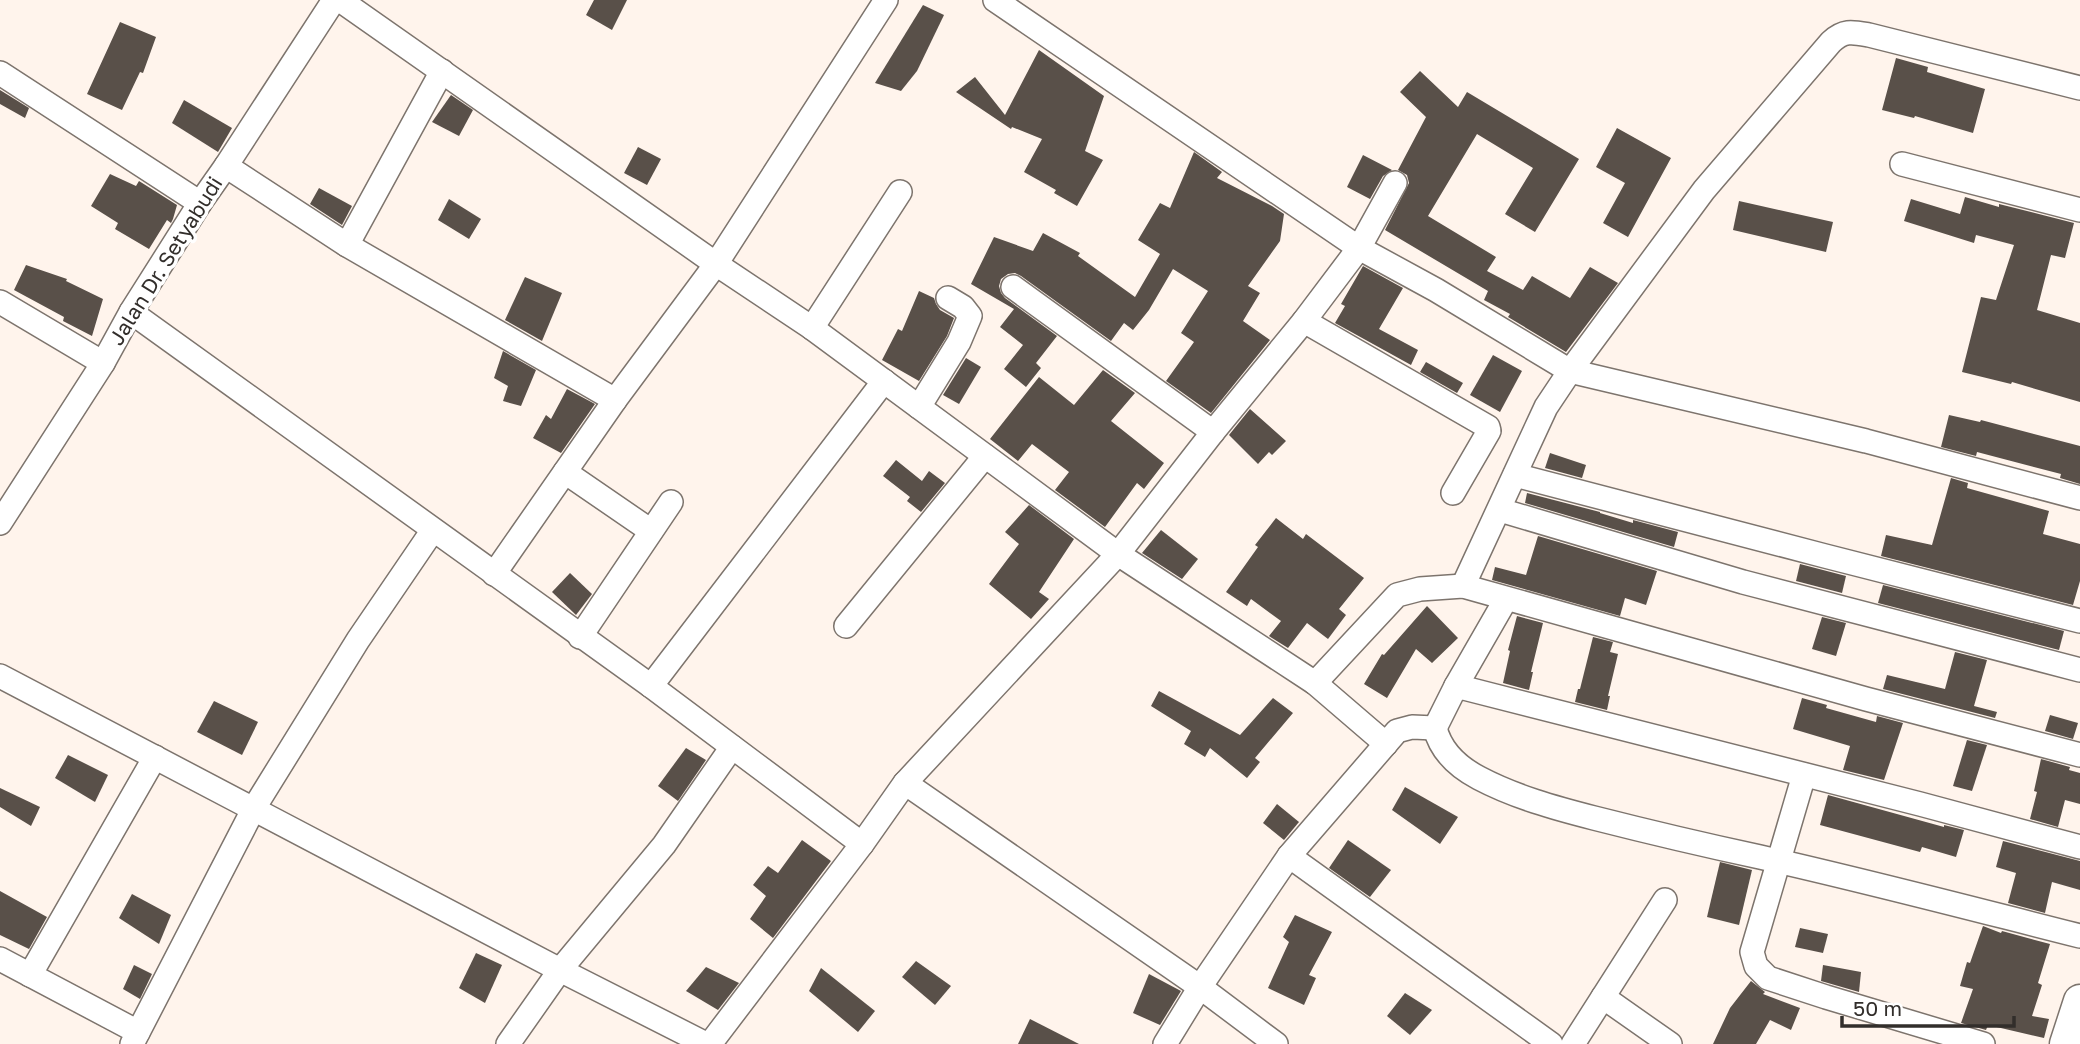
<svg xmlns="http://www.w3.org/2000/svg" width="2080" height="1044" font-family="'Golos Text',sans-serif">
	<rect width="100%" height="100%" fill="#fff4ec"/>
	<g fill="#595049">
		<polygon points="594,0 627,0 612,30 586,15"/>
		<polygon points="923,5 944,15 917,71 901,91 875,83"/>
		<polygon points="120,22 156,37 143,73 140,72 122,110 87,94"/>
		<polygon points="1039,50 1104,96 1085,151 1103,160 1077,206 1054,193 1056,190 1024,172 1042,139 1012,127 1011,129 956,92 975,77 1005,115"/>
		<polygon points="1896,58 1928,67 1927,72 1985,89 1973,133 1915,116 1914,118 1882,110"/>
		<polygon points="1420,71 1458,107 1467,92 1579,159 1535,232 1505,214 1533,168 1477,134 1428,216 1496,257 1487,271 1523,290 1532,276 1570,298 1590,267 1618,283 1566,352 1508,317 1510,314 1484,300 1488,291 1385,230 1409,183 1407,175 1398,170 1426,117 1400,92"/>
		<polygon points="0,90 29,108 25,118 0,104"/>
		<polygon points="451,95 473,110 459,136 432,122"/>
		<polygon points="184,100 232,128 218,152 172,123"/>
		<polygon points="1617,128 1671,158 1628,237 1603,223 1625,183 1596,167"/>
		<polygon points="638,147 661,159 647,185 624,173"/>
		<polygon points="1194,152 1222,172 1217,178 1272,206 1284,214 1280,241 1248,286 1260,293 1243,321 1270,340 1211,413 1166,381 1194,342 1181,333 1208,291 1173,269 1149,310 1133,330 1124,323 1111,341 1021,276 1015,273 1008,274 1001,279 999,286 1001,293 1005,298 1057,336 1036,363 1041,368 1026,387 1004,369 1023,345 1000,327 1014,309 971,284 994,237 1033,251 1043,233 1080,253 1078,256 1135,297 1160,254 1138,240 1160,203 1170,208"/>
		<polygon points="1363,155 1392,170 1383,176 1370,199 1347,187"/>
		<polygon points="110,174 136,186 139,181 177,205 173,219 171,223 167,220 149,249 115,229 118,223 91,206"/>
		<polygon points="319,188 352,206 342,225 310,204"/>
		<polygon points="1965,197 1999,207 1999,204 2074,223 2065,258 2051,255 2037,310 2080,323 2080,402 2012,382 2011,384 1962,372 1981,297 1996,300 2014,245 1976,235 1974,243 1904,221 1911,199 1960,214"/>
		<polygon points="449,199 481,219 469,239 438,220"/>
		<polygon points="1739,201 1833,222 1826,252 1733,230"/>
		<polygon points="26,265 67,279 66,281 103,299 92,336 63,321 64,317 14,290"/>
		<polygon points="1363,266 1403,288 1379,329 1418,350 1411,365 1335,323 1345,306 1341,304"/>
		<polygon points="525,277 562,293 542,341 505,320"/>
		<polygon points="919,291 934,298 936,304 940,310 954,318 947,336 919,381 882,360 898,329 902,331"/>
		<polygon points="503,351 536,370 521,406 503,401 508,386 494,378"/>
		<polygon points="1493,355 1522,371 1500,412 1470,395"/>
		<polygon points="966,358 981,367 959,404 943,395"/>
		<polygon points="1426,362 1463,383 1457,393 1420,372"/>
		<polygon points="1103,370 1135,393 1111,421 1164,463 1144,489 1137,483 1105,527 1055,490 1069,472 1032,444 1018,461 990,439 1039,377 1074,405"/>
		<polygon points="567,389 595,404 561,453 533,438 546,415 551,419"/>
		<polygon points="1250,409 1286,441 1272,455 1269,452 1258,464 1229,435"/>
		<polygon points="1949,415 1980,422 1981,420 2080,446 2080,484 2060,478 2061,474 1977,452 1976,456 1941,447"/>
		<polygon points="1550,453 1586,465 1582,478 1545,468"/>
		<polygon points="896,460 922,481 929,471 945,483 921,512 907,501 910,497 883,476"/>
		<polygon points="1951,478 1968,483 1967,488 2049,511 2043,534 2080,544 2080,581 2073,605 1881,556 1886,535 1932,545"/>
		<polygon points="1527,493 1600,512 1600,513 1633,523 1633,520 1678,532 1674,547 1525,503"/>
		<polygon points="1029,505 1074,539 1039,592 1049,599 1031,619 989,584 1019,544 1005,532"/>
		<polygon points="1276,518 1303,539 1306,534 1364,578 1339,609 1346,615 1328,639 1307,623 1288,648 1269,636 1281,621 1251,599 1247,606 1226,592 1258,547 1255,545"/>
		<polygon points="1161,530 1198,559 1182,579 1142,553"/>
		<polygon points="1538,536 1657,571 1646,605 1625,598 1620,616 1492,580 1495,567 1526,575"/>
		<polygon points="1800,564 1846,576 1842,593 1796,581"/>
		<polygon points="570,573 592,594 576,615 552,592"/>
		<polygon points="1883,585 2064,631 2059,650 1878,603"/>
		<polygon points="1427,606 1458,638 1432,663 1416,649 1387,698 1364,684 1382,654 1384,655"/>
		<polygon points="1517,616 1543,623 1531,672 1533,672 1529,690 1503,683 1510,651 1508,650"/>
		<polygon points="1822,617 1846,623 1836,656 1812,649"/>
		<polygon points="1593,637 1613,642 1610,652 1618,654 1608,696 1610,696 1607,710 1575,702 1578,689 1580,689"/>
		<polygon points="1955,652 1987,660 1974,706 1997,712 1995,718 1883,689 1887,675 1945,689"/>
		<polygon points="1159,691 1240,735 1273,698 1293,713 1255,758 1260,762 1247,778 1210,748 1205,757 1184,744 1191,731 1151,706"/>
		<polygon points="1802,698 1827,705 1826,708 1876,722 1877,716 1903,723 1884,780 1843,770 1850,746 1793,729"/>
		<polygon points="214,701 258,722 242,755 197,732"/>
		<polygon points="2050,715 2078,723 2073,739 2045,731"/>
		<polygon points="1967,740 1987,745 1972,791 1953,786"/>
		<polygon points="686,748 706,760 678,801 658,786"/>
		<polygon points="68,755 108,775 95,802 55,778"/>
		<polygon points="2041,759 2070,767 2069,770 2080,773 2080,804 2065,800 2058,827 2030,819 2037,792 2034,791"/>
		<polygon points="1405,787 1458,817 1440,844 1392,810"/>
		<polygon points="0,788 40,807 31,826 0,807"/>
		<polygon points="1828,795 1944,827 1944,825 1964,830 1956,857 1922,847 1920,852 1820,825"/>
		<polygon points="1277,804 1299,822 1284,840 1263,823"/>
		<polygon points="802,840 831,861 773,938 750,919 766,896 753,885 768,866 778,873"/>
		<polygon points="1348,840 1391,870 1370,897 1329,868"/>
		<polygon points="2003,841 2080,861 2080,890 2052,882 2045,913 2008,903 2016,873 1996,867"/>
		<polygon points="1720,862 1752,870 1739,925 1707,917"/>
		<polygon points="0,891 47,917 29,949 0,935"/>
		<polygon points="132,894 171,915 159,944 119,918"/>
		<polygon points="1295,915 1332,932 1309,975 1316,978 1304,1005 1268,988 1289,942 1283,937"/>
		<polygon points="1983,926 2001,933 2002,931 2050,944 2038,983 2042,985 2032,1016 2049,1019 2044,1038 1988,1025 1986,1030 1961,1023 1973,989 1960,986 1967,962 1970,963"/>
		<polygon points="1800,928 1828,934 1823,953 1795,947"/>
		<polygon points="476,953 502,965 485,1003 459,988"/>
		<polygon points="916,961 951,986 935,1005 902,977"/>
		<polygon points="134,965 152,974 140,999 123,989"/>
		<polygon points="1823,965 1861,972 1859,992 1821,981"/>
		<polygon points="706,967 739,983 718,1010 686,991"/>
		<polygon points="821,968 875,1011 858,1032 809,991"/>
		<polygon points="1149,974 1181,991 1160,1025 1133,1013"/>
		<polygon points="1751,981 1765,992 1763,994 1800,1008 1791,1030 1770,1020 1756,1044 1713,1044 1730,1008"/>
		<polygon points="1405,993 1432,1010 1410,1035 1387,1016"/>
		<polygon points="1030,1019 1079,1044 1018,1044"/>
	</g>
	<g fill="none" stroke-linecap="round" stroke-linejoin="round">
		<g stroke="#7d746d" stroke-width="26">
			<g id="street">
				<polyline points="340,0 716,264 812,328 1118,554 1315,683 1386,744"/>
				<polyline points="995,0 1359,248 1436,290 1570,371 1866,441 2080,498"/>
				<polyline points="0,73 200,203"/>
				<polyline points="1902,164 2080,210"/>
				<polyline points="226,166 347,245 615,400"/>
				<polyline points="347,245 442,71"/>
				<polyline points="1013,287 1213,432"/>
				<polyline points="0,302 103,363"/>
				<polyline points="131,312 651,686 862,844"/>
				<polyline points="1304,321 1488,427 1489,431 1453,493"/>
				<polyline points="812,328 900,192"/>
				<polyline points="919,407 959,342 970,316 963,307 948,298"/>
				<polyline points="565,472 651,531"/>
				<polyline points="1515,475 1825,556 2080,621"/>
				<polyline points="1500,510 1743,582 2080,670"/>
				<polyline points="0,523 103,363 131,312 200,203 226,166 334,0"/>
				<polyline points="494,574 615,400 716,264 886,0"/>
				<path d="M 1463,586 L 1546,407 L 1570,371 L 1704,190 L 1831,42 C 1844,30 1852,32 1869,35 L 2080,88"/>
				<polyline points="846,626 985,456"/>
				<polyline points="580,637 671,502"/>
				<polyline points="0,676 560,970 706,1044"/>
				<polyline points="1315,683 1397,595 1420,589 1463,586 1866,699 2080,755"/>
				<polyline points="651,686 884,381"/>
				<polyline points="1456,686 1506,599"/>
				<path d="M 1435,728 C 1441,752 1458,767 1479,778 C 1515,797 1555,808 1594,818 C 1649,832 1704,845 1760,857 C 1867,881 1973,909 2080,936"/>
				<polyline points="1804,775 1752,952 1756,966 1768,978 1826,997 1983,1044"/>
				<polyline points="905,783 1200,987 1276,1044"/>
				<polyline points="1289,856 1551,1044"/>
				<polyline points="0,959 138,1032"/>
				<polyline points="30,975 155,757"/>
				<polyline points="1603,997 1670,1044"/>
				<polyline points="132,1044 254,808 358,640 433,530"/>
				<polyline points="508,1044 560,970 664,845 732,747"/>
				<polyline points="710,1044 862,844 905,783 1118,554 1213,432 1304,321 1359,248 1395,183"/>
				<polyline points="1165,1044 1200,987 1289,856 1397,731 1412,727 1435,728 1456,686 1920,804 2080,847"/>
				<polyline points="1573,1044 1665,900"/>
			</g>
		</g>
		<g stroke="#7d746d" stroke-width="35">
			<polyline id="secondary" points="2066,1044 2080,1001"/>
		</g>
		<use href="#street" stroke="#fff" stroke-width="23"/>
		<use href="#secondary" stroke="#fff" stroke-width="32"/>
	</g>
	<g text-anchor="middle" stroke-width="7" stroke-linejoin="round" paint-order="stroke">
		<g font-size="21" fill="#322e2b" stroke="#fff">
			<text transform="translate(166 261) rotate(-58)" y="7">Jalan Dr. Setyabudi</text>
		</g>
	</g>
	<path d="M1842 1016v10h172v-10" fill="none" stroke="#322e2b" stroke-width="3.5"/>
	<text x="1853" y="1016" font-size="21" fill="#322e2b" stroke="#ffffff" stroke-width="5" paint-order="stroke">50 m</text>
</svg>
